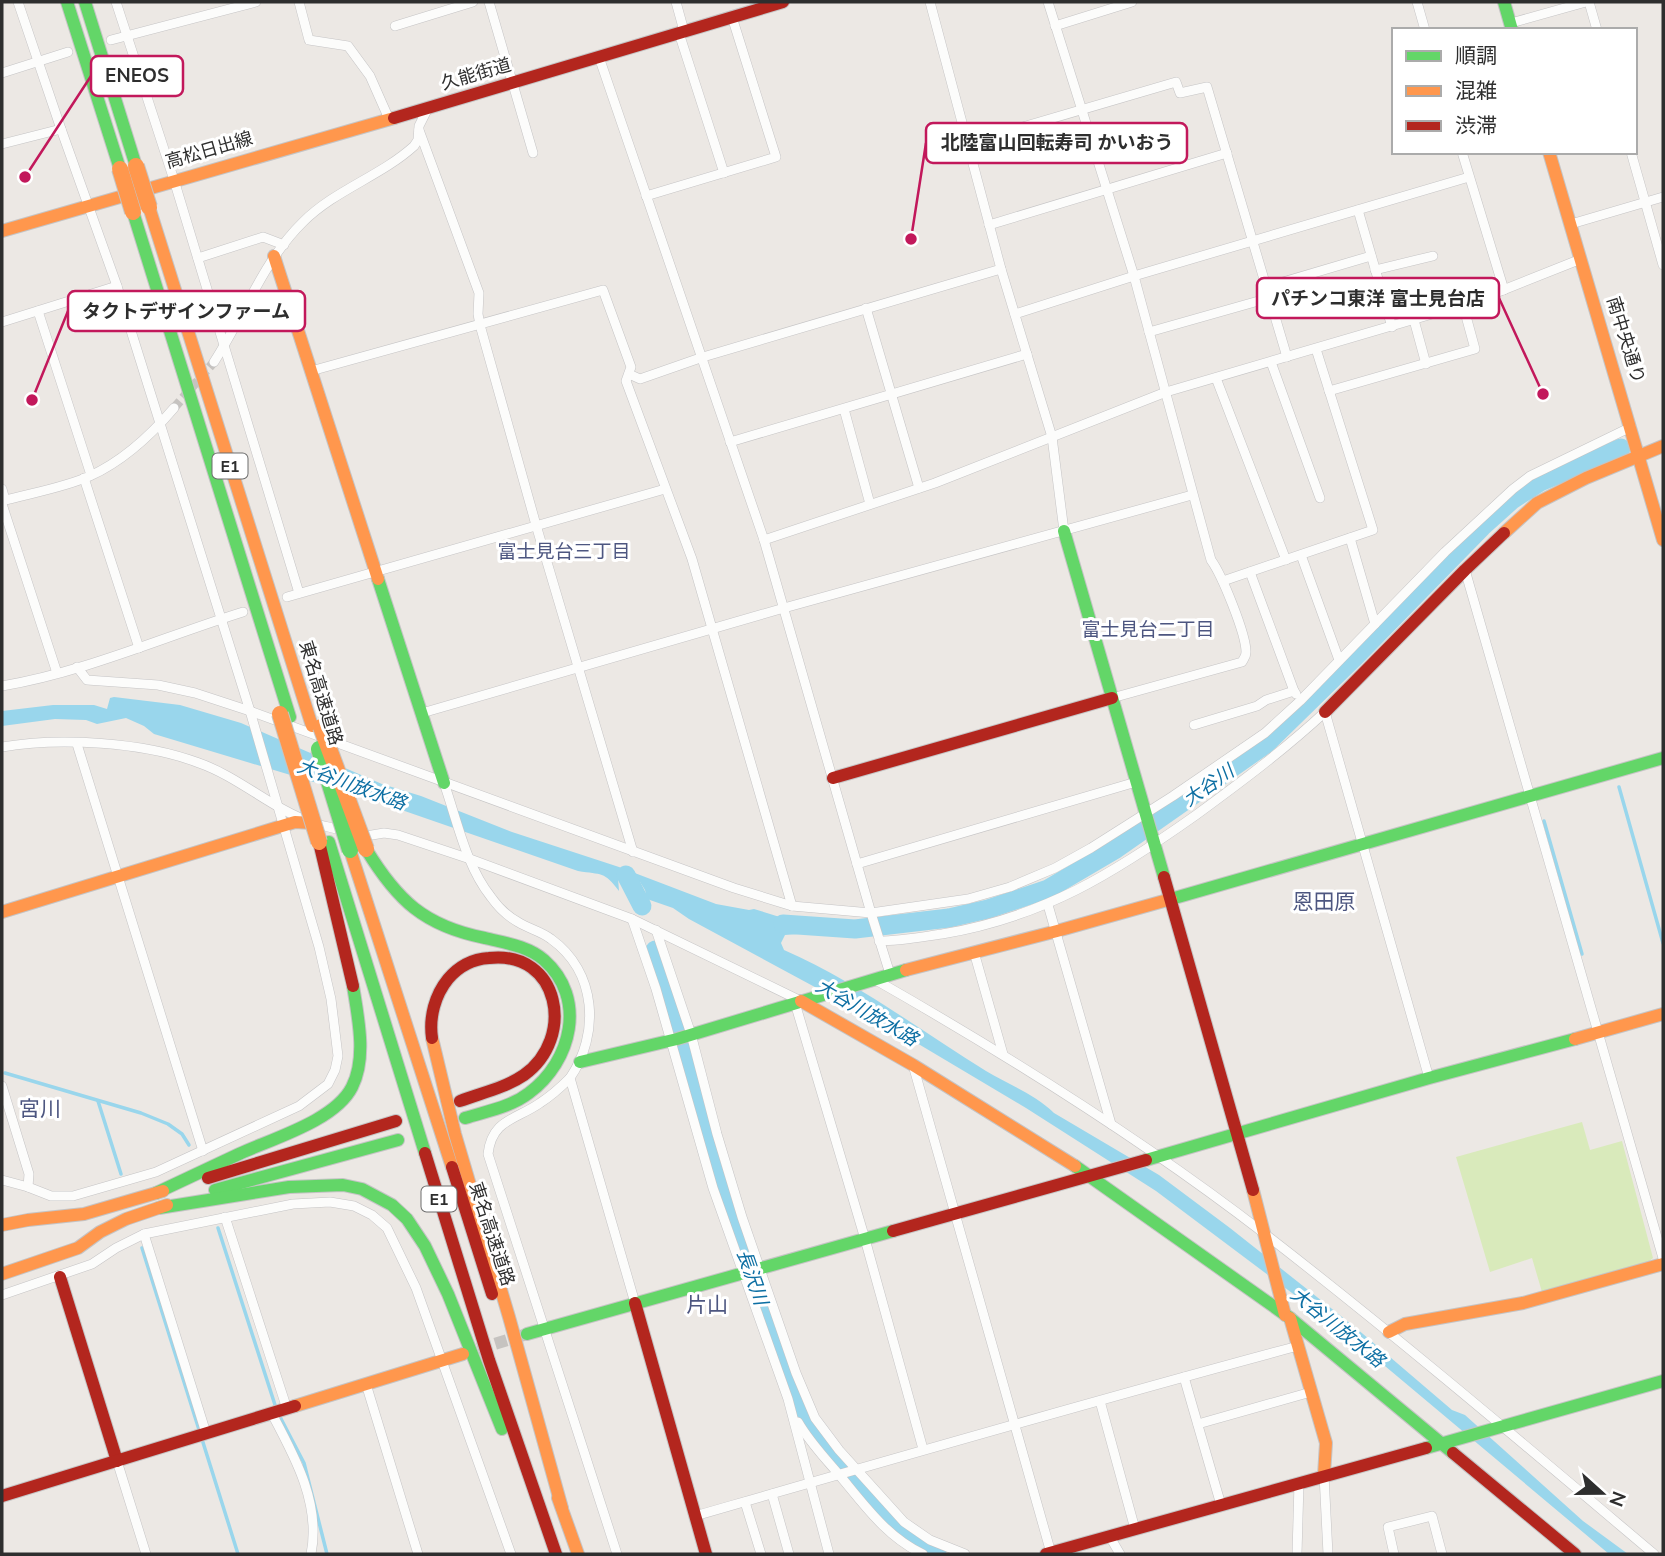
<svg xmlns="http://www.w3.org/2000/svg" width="1665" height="1556" font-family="'Nunito Sans','Noto Sans JP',sans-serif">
	<rect width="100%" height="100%" fill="#ece8e4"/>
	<polygon fill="#d9eabb" points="1582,1122 1590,1150 1622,1141 1653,1258 1648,1262 1542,1292 1532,1258 1490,1272 1456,1157"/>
	<path fill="#99d6ec" d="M 114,697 L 180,705 L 241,723 L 382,784 L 421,796 L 512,832 L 619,867 L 716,904 L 749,910 L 754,909 L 815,928 L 806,927 L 798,934 L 785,935 L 781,943 L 784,950 C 854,980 921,1031 986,1071 C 1009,1085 1035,1094 1054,1113 L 1159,1175 L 1230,1228 L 1356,1328 L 1452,1410 L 1465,1415 L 1583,1521 L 1628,1554 L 1609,1554 L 1348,1335 L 1156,1191 L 1026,1108 L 900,1033 L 689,919 L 673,908 L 647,899 L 645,890 L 640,882 L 618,878 L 619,891 C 604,871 602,875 578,871 L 370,799 L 154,734 L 144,726 L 126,718 L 97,724 L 86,720 L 55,719 L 2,726 L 2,711 L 53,705 L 94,705 L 107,709 L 110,698 Z"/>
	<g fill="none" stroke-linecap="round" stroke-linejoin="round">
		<g stroke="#99d6ec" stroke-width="3.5">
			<polyline points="1619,787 1663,943"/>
			<polyline points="1544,821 1582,954"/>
			<polyline points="5,1073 141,1113 168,1124 182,1134 189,1145"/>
			<polyline points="98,1101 121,1174"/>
			<polyline points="218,1228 276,1408"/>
			<polyline points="142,1248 238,1554"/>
			<polyline points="279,1415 304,1463 327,1554"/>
		</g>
		<g stroke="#99d6ec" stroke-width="19">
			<polyline points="626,875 642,906"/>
			<polyline points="783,924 855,929 949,918 988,909 1048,889 1116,849 1266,744 1353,659 1482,527 1512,500 1540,482 1621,448"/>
			<polyline points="655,950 747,1262 798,1405 821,1445 884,1518 902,1534 923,1548 937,1554"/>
		</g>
		<polyline stroke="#c6c3c0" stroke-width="9" stroke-dasharray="9 4.5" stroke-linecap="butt" points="174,408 214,362"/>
		<polyline stroke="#c6c3c0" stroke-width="12" stroke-dasharray="12 6" stroke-linecap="butt" points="478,1349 524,1335"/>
		<g stroke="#c5c4c5" stroke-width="10">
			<g id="street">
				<polyline points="116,2 174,180 299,593"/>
				<polyline points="299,2 309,40 348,46 370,76 389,119"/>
				<polyline points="489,2 533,153"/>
				<polyline points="676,2 684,31"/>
				<polyline points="930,2 1001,269 1052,437 1064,531"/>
				<path d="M 1048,2 L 1134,276 L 1211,560 C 1222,575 1246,634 1246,652 C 1246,657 1244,658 1242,662 L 1112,698"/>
				<polyline points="1417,2 1425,30"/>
				<polyline points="1589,2 1597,30"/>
				<polyline points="1511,23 1586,2"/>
				<polyline points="395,26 473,2"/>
				<polyline points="1055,26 1132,2"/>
				<polyline points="679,33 724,173"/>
				<polyline points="111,40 256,2"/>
				<polyline points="599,57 764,540 871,913 890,974"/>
				<polyline points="2,73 68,52"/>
				<polyline points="419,130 479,293 478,314 480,325 536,525 633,852"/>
				<polyline points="968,143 1176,82 1180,93 1207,87 1287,357"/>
				<polyline points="2,144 61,129"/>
				<polyline points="1462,152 1504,290"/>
				<polyline points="1631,152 1663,265"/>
				<polyline points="646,196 776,157 732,17"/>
				<polyline points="1358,210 1392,327"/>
				<polyline points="1571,224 1663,197"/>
				<polyline points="989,225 1227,153"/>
				<polyline points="198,258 263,237 284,245"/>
				<polyline points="1375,270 1433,256"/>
				<polyline points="1266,287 1371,256"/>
				<polyline points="866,308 919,488"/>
				<polyline points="38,311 91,475"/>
				<polyline points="1015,314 1134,276 1469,177"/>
				<polyline points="1414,320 1426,364"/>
				<polyline points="2,322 117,286"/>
				<polyline points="1149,332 1269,298"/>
				<path d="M 214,362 C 244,316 263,261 303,222 C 335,190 381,176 414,146 L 418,140 L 419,126 L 428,108"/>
				<polyline points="1271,362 1320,498"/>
				<polyline points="311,371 603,290 631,367 626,381 692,559 792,906"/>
				<polyline points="629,374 640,379 703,357 1001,269"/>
				<polyline points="1216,378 1286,560"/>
				<polyline points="1329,391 1475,349 1463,305"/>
				<polyline points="844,409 870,504"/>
				<polyline points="730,442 1027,354"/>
				<polyline points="84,478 139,648"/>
				<polyline points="2,489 5,500"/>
				<path d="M 2,501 C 31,493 63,488 90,476 C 123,461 151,435 174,408"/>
				<polyline points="2,504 57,673"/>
				<polyline points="1350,538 1375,624"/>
				<polyline points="764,540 935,483 1166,392 1473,302 1581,259"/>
				<polyline points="1301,555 1339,660"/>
				<polyline points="1465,570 1663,1258"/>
				<polyline points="1250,572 1294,691"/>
				<polyline points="1223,581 1373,530 1316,349"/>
				<polyline points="287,597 665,489"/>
				<polyline points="77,667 87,680 158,685 195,693 250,711 734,888 792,906 871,913 968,899 1010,887 1055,868 1091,848 1173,796 1265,733 1300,701 1445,552 1513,489 1530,476 1631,427"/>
				<path d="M 2,686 C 85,672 163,637 243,612"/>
				<polyline points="422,713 784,608 1192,495"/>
				<polyline points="1194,725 1257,706 1266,700 1294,691 1296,694"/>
				<polyline points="77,744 203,1151"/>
				<path d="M 2,747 C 59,737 144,742 199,763 C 239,777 272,809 313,823 C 323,826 334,828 344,831"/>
				<path d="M 444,783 C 457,820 466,866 491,897 C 498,907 507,916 518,922 C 529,929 541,931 551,939 C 597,972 600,1034 570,1078 L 635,1303"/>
				<polyline points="358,834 366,836 384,833 398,835 470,859 632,919 801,1001"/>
				<polyline points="857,864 1136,782"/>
				<polyline points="1048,905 1111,1124"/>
				<polyline points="632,919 656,989 713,1188 788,1399 829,1554"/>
				<polyline points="656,930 691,1034 717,1134 742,1217 796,1373 815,1418 839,1450 904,1522 930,1540 965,1554"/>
				<path d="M 879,941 C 900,941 921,937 942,934 C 1044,917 1114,873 1196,815 C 1241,782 1284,750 1325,712 L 1429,1078"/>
				<polyline points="974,952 1003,1054"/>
				<path d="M 874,979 C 1009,1056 1142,1139 1265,1234 C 1398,1337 1526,1446 1654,1554"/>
				<polyline points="795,1003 865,1239 923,1449"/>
				<polyline points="913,1065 1051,1553"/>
				<path d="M 570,1078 C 561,1087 551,1096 540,1103 C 516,1120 492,1119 488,1154 L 617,1554"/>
				<polyline points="2,1086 29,1174 28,1187"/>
				<polyline points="2,1180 28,1187 51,1196 73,1196 156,1172 299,1106 328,1084 335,1070 338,1056 331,999 319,947 250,711 117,286 61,129 18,2"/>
				<polyline points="225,1217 287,1409"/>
				<polyline points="144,1234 206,1433"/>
				<polyline points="2,1295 92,1264 116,1248 144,1234 293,1204 330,1202 354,1206 372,1215 387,1228 416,1288 511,1554"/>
				<polyline points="1184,1377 1221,1505"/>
				<polyline points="366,1384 418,1554"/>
				<polyline points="1100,1401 1135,1529"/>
				<path d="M 272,1414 C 295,1457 321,1504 311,1554"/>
				<path d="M 798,1422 C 810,1443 826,1459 841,1477 C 865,1506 888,1538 923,1554"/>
				<polyline points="1198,1424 1311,1392"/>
				<polyline points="117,1461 146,1554"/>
				<polyline points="1324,1475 1328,1554"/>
				<polyline points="772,1494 789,1554"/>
				<polyline points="745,1502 761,1554"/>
				<path d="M 695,1516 C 896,1458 1096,1400 1298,1346"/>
				<polyline points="1110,1537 1120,1554"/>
				<polyline points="1297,1554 1299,1483"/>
				<polyline points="1394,1554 1388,1527 1432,1516 1442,1554"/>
			</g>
		</g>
		<g stroke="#c5c4c5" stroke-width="14">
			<g id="fast">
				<polyline points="67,2 120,169"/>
				<polyline points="85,2 136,166"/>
				<polyline points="1504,2 1512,30"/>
				<polyline points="133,212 290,717"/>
				<polyline points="1064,531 1164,877"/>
				<polyline points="378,579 444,783"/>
				<polyline points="329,842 425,1153"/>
				<path d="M 366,849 C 397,900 424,926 485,938 C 505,943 528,946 544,960 C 587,998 572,1061 529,1093 C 511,1107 487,1111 465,1118"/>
				<polyline points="1171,899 1663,758"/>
				<polyline points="580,1062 677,1039 906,970"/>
				<polyline points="1146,1160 1429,1078 1575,1039"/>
				<polyline points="1075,1166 1290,1318 1453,1453"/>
				<polyline points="215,1190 398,1140"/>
				<path d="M 156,1193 C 184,1180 211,1167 239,1154 C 271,1139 335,1121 352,1087 C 367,1058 358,1017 353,986"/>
				<polyline points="159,1208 289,1187 343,1185 362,1189 392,1205 407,1219 425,1246 448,1294 502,1429"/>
				<polyline points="527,1334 893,1231"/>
				<polyline points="1426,1448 1663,1381"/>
			</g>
		</g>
		<g stroke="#c5c4c5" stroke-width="14">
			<g id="slow">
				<polyline points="1549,152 1663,540"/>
				<polyline points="149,207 312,726"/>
				<polyline points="2,231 394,118"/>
				<polyline points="274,256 378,579"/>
				<polyline points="1504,533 1537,503 1586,478 1663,446"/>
				<polyline points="350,850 452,1167"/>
				<polyline points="2,912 295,822 312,823"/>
				<polyline points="906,970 1057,931 1171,899"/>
				<polyline points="801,1001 913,1065 1075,1166"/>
				<polyline points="432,1038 455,1134 509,1317 562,1508"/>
				<polyline points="1575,1039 1663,1014"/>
				<polyline points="1253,1190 1285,1315"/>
				<polyline points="2,1225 28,1220 84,1214 163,1191"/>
				<polyline points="2,1274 78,1248 100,1232 126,1219 167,1205"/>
				<polyline points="1290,1318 1326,1443 1324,1475"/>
				<polyline points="1389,1332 1405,1324 1523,1303 1663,1264"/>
				<polyline points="295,1406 463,1354"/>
				<polyline points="558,1498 578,1554"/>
			</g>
		</g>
		<g stroke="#c5c4c5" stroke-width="14">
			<g id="jam">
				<polyline points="394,118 783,2"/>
				<polyline points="1325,712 1465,570 1504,533"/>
				<polyline points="833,778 1112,698"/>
				<polyline points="319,842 353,986"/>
				<polyline points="1164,877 1253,1190"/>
				<path d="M 432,1038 C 429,1017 435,995 448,979 C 459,966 473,959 489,958 C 560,950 576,1038 524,1075 C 505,1088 481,1093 460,1101"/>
				<polyline points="425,1153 489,1360 556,1554"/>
				<polyline points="452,1167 492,1294"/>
				<polyline points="208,1178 396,1121"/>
				<polyline points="893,1231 1146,1160"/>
				<polyline points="60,1277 117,1461"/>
				<polyline points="635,1303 706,1554"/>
				<polyline points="1453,1453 1575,1554"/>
				<polyline points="2,1496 295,1406"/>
				<polyline points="1046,1554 1426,1448"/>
			</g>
		</g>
		<use href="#street" stroke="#fcfcfb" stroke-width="9"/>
		<use href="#fast" stroke="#63d668" stroke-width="12"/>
		<use href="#slow" stroke="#ff974d" stroke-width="12"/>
		<use href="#jam" stroke="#b3261e" stroke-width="12"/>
		<g stroke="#c6c5c4" stroke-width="18" stroke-linecap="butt">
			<polyline id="fast-bridge" points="319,749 350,850"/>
		</g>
		<g stroke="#c6c5c4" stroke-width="18" stroke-linecap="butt">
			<g id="slow-bridge">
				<polyline points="136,166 149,207"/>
				<polyline points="120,169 133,212"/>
				<polyline points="280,714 319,842"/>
				<polyline points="321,727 366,849"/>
			</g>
		</g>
		<use href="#fast-bridge" stroke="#63d668" stroke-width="16"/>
		<use href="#slow-bridge" stroke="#ff974d" stroke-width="16"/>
	</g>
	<g text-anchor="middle" stroke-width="6" stroke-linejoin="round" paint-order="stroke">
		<g fill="#fff" stroke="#6d6d6d" stroke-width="2">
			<rect x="212.5" y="453.5" width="35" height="25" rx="5"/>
			<rect x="421.5" y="1186.5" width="35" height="25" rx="5"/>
		</g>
		<g font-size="16" font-weight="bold" fill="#2e2e2e">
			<text x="230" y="472">E1</text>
			<text x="439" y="1205">E1</text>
		</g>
		<g font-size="18" fill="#2e2e2e" stroke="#fff">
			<text transform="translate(476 74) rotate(-16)" y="6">久能街道</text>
			<text transform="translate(209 150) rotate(-16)" y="6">高松日出線</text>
			<text transform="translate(1626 340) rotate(73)" y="6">南中央通り</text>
			<text transform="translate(321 693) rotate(73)" y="6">東名高速道路</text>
			<text transform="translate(492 1234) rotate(72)" y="6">東名高速道路</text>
		</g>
		<g font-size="19" fill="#4d5680" stroke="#fff">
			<text x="564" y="558">富士見台三丁目</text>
			<text x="1148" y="636">富士見台二丁目</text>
		</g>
		<g font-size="19" font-style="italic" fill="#0d6fa3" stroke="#fff">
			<text transform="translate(352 784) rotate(20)" y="7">大谷川放水路</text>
			<text transform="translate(1208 785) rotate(-35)" y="7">大谷川</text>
			<text transform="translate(867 1012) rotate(30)" y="7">大谷川放水路</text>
			<text transform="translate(753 1277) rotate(71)" y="7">長沢川</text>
			<text transform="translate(1338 1327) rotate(39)" y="7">大谷川放水路</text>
		</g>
		<g font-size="21" fill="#4d5680" stroke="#fff">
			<text x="1324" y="909">恩田原</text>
			<text x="40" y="1116">宮川</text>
			<text x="707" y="1312">片山</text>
		</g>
	</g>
	<path fill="none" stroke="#c2185b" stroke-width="2.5" d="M25 177L91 76M911 239L926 143M1543 394L1499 298M32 400L68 311"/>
	<g fill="#c2185b" stroke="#fff" stroke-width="2.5">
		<circle cx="25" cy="177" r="7"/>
		<circle cx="911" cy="239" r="7"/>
		<circle cx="1543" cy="394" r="7"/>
		<circle cx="32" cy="400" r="7"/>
	</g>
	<g fill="#fff" stroke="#c2185b" stroke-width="2.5">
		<rect x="91" y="56" width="92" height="40" rx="7"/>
		<rect x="926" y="123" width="261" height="40" rx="7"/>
		<rect x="1257" y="278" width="242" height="40" rx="7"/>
		<rect x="68" y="291" width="237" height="40" rx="7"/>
	</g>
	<g font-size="19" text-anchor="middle" font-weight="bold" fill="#2e2e2e">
		<text x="137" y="82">ENEOS</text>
		<text x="1057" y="149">北陸富山回転寿司 かいおう</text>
		<text x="1378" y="305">パチンコ東洋 富士見台店</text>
		<text x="186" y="318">タクトデザインファーム</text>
	</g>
	<rect width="1665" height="1556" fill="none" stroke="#2e2e2e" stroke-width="7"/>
	<rect x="1392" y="28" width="245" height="126" fill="#ffffff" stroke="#ababab" stroke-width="2"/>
	<rect x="1406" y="51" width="35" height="10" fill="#63d668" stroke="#ababab" stroke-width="2"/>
	<text x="1455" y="63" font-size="21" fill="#2e2e2e">順調</text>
	<rect x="1406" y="86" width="35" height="10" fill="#ff974d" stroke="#ababab" stroke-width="2"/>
	<text x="1455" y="98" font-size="21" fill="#2e2e2e">混雑</text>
	<rect x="1406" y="121" width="35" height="10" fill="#b3261e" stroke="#ababab" stroke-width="2"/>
	<text x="1455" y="133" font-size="21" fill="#2e2e2e">渋滞</text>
	<g transform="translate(1602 1493) rotate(111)" stroke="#ffffff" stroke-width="5" paint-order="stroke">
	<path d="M0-5L12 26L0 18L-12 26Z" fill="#2e2e2e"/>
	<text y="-10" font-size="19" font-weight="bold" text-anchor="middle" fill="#2e2e2e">N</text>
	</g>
</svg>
